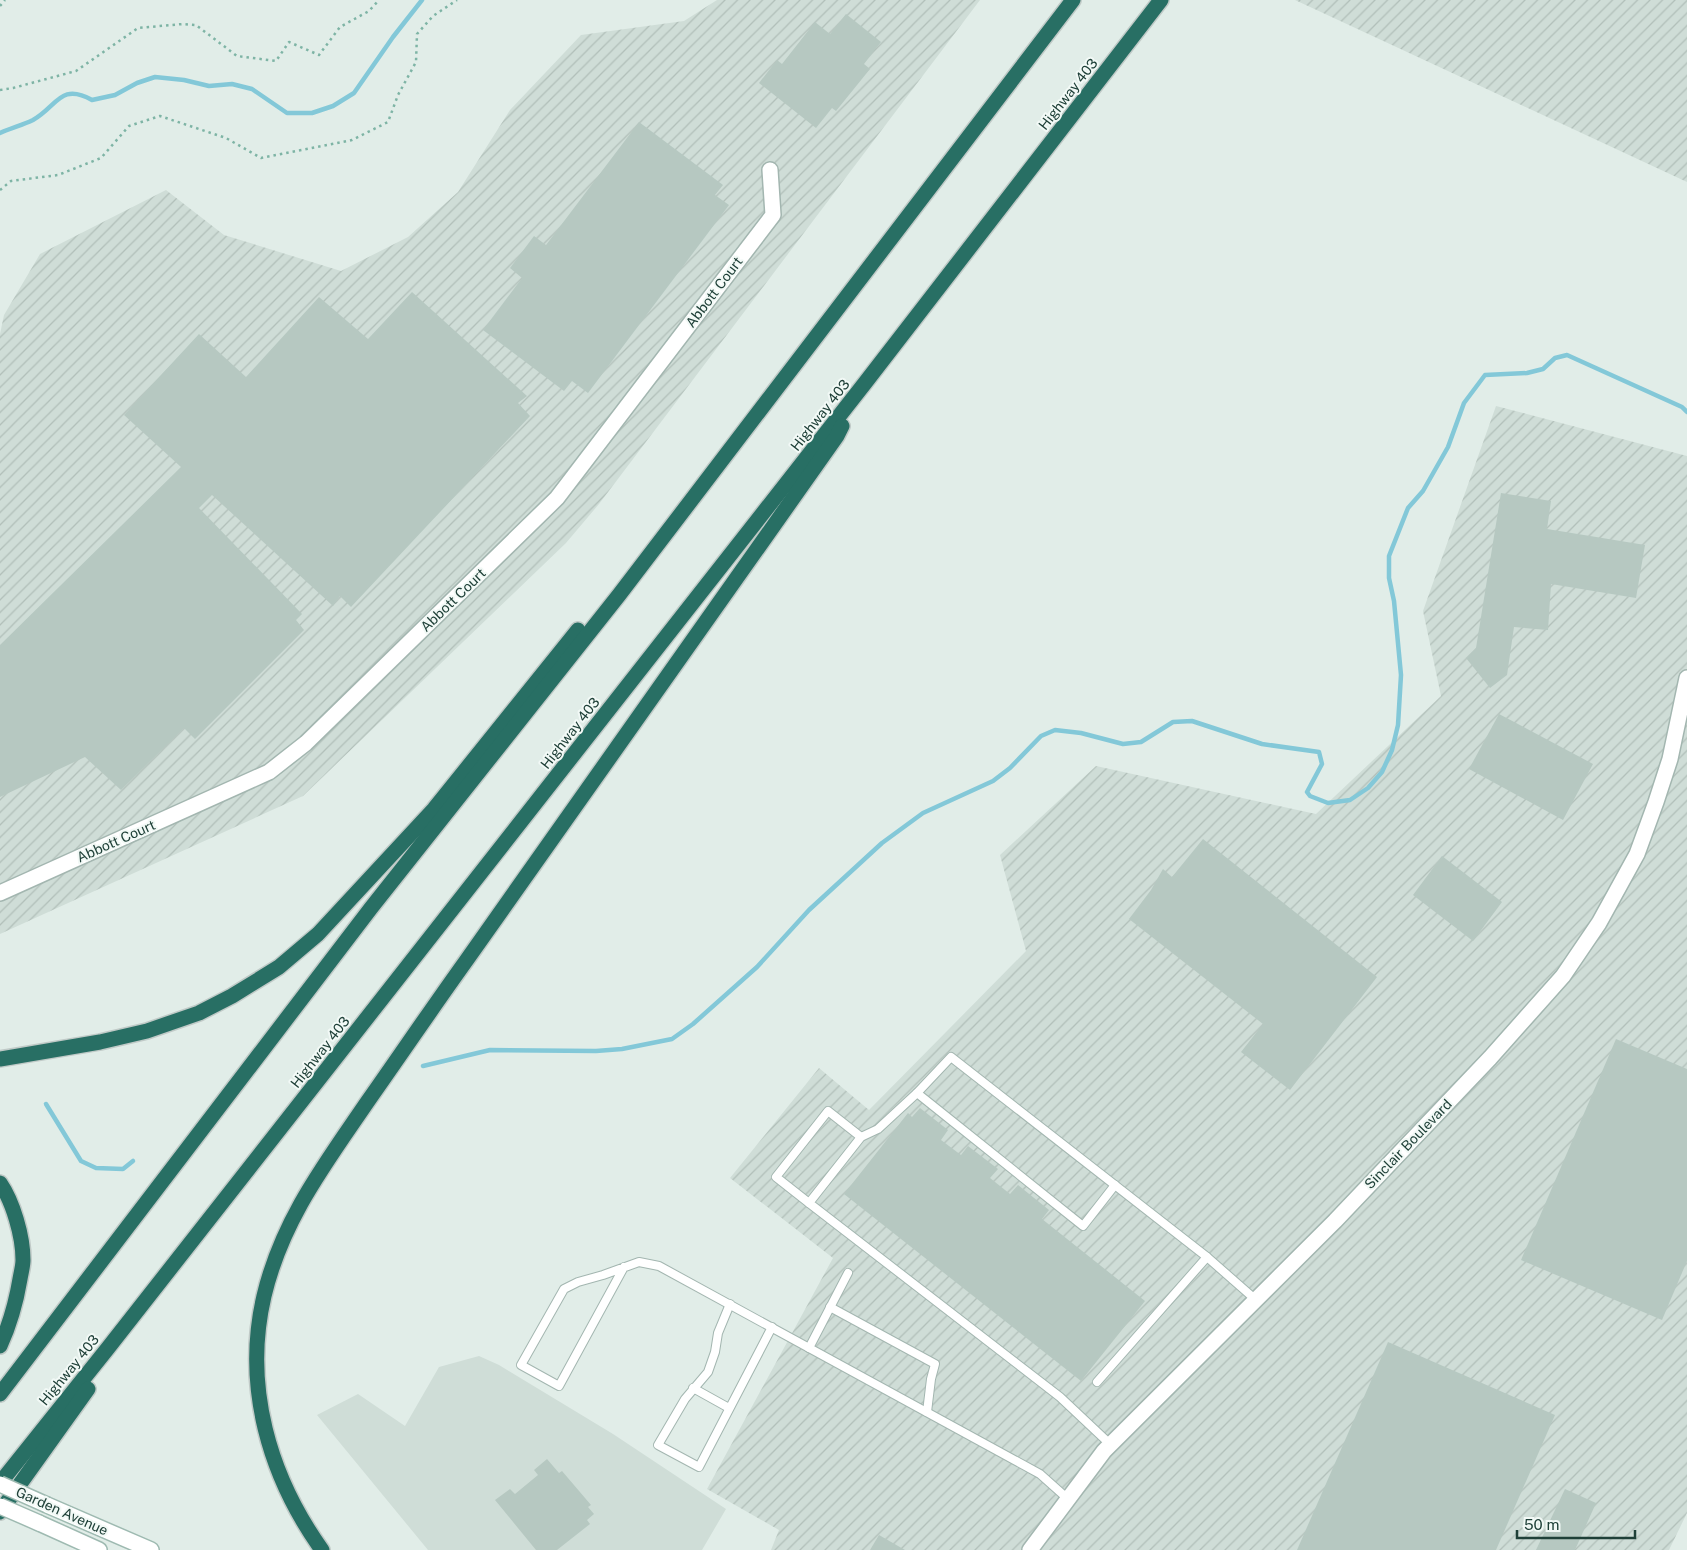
<svg xmlns="http://www.w3.org/2000/svg" width="1687" height="1550" font-family="'Public Sans',sans-serif">
	<defs>
		<pattern id="industrial-furrows" width="10" height="10" patternUnits="userSpaceOnUse" patternTransform="scale(1.25)"><rect width="10" height="10" fill="#cfddd7"/><path d="M-1 1l2-2M0 10L10 0M9 11l2-2" fill="none" stroke="#b1bfb9"/></pattern>
	</defs>
	<rect width="100%" height="100%" fill="#e1ede8"/>
	<polygon fill="#cfddd7" points="479,1356 499,1365 613,1434 726,1509 702,1550 428,1550 317,1415 358,1394 405,1426 439,1367"/>
	<g fill="url(#industrial-furrows)">
		<polygon points="717,0 980,0 599,504 566,543 303,796 0,934 0,334 4,315 40,254 166,190 224,235 341,271 408,237 458,192 510,110 581,35 684,21"/>
		<polygon points="1295,0 1687,0 1687,182"/>
		<polygon points="1496,406 1687,456 1687,1513 1669,1550 771,1550 779,1530 707,1489 833,1258 730,1178 819,1068 869,1110 1026,951 1000,855 1096,766 1316,814 1441,696 1423,611"/>
	</g>
	<g fill="none" stroke-linecap="round" stroke-linejoin="round">
		<g stroke="#83c8d8" stroke-width="4.5">
			<path d="M 0,133 C 11,128 23,125 33,120 C 57,107 60,82 92,100 L 115,95 L 137,83 L 155,77 L 184,80 L 209,86 L 232,84 L 252,89 L 287,113 L 312,113 L 333,106 L 354,93 L 393,37 L 422,0"/>
			<polyline points="423,1066 490,1050 596,1051 622,1049 672,1039 693,1024 757,967 809,910 882,843 923,813 993,781 1010,768 1041,736 1055,730 1081,733 1123,744 1141,742 1173,722 1192,721 1262,744 1319,752 1322,764 1307,792 1310,796 1328,803 1350,800 1368,788 1382,772 1392,750 1398,725 1401,675 1394,601 1389,578 1389,556 1408,508 1423,491 1448,447 1464,403 1485,375 1527,373 1543,369 1555,358 1567,355 1682,407 1687,412"/>
			<polyline points="46,1104 81,1161 96,1168 123,1169 133,1161"/>
		</g>
	</g>
	<g fill="#b6c8c1">
		<polygon points="846,14 881,42 864,64 870,69 836,111 832,108 816,128 759,83 777,60 782,64 815,22 830,34"/>
		<polygon points="639,122 723,185 715,195 729,205 588,393 572,381 564,391 483,330 522,278 510,268 534,236 546,245"/>
		<polygon points="412,292 527,396 518,403 530,416 351,607 340,596 333,606 212,495 199,508 302,614 296,620 304,630 195,739 184,728 121,790 85,757 0,797 0,645 181,467 124,415 199,334 246,377 319,297 368,339"/>
		<polygon points="1501,493 1551,501 1547,529 1645,545 1636,598 1551,584 1548,630 1514,627 1507,675 1490,688 1466,658 1476,648"/>
		<polygon points="1499,714 1593,764 1563,820 1469,769"/>
		<polygon points="1203,839 1377,977 1290,1090 1241,1052 1263,1024 1129,919 1151,890 1163,869 1172,877"/>
		<polygon points="1442,856 1502,902 1473,941 1413,895"/>
		<polygon points="1616,1039 1687,1069 1687,1261 1662,1320 1521,1260"/>
		<polygon points="920,1108 948,1130 941,1140 961,1155 968,1146 998,1169 990,1178 1010,1194 1018,1185 1049,1210 1042,1219 1145,1301 1081,1381 844,1194 908,1113 912,1117"/>
		<polygon points="1388,1342 1555,1415 1496,1550 1297,1550"/>
		<polygon points="547,1459 559,1473 562,1471 591,1505 588,1507 594,1514 587,1520 590,1524 557,1550 536,1550 495,1500 510,1489 515,1494 538,1475 534,1470"/>
		<polygon points="1565,1489 1596,1503 1575,1550 1536,1550"/>
		<polygon points="879,1535 905,1550 870,1550"/>
	</g>
	<g fill="none" stroke-linecap="round" stroke-linejoin="round">
		<g stroke="#a3b6b0" stroke-width="10">
			<g id="service">
				<polyline points="917,1093 1083,1226 1115,1185"/>
				<polyline points="809,1203 776,1177 828,1111 861,1137"/>
				<polyline points="624,1267 559,1386 521,1365 564,1289 578,1282 603,1275 639,1262 659,1266 1040,1474 1068,1499"/>
				<polyline points="730,1304 718,1333 715,1352 708,1372 685,1399 658,1445 699,1467 772,1327"/>
				<polyline points="830,1307 935,1364 931,1379 927,1412"/>
				<polyline points="809,1348 848,1273"/>
				<polyline points="1097,1382 1207,1257"/>
				<polyline points="693,1388 729,1408"/>
				<polyline points="1111,1445 1060,1397 809,1203 861,1137 878,1129 917,1093 951,1057 1207,1257 1256,1300"/>
			</g>
		</g>
		<g stroke="#a3b6b0" stroke-width="18">
			<g id="minor">
				<polyline points="0,893 269,772 306,743 557,498 773,215 770,170"/>
				<polyline points="1030,1550 1104,1451 1335,1221 1490,1058 1563,976 1599,923 1637,854 1656,802 1670,759 1687,678"/>
			</g>
		</g>
		<g stroke="#9ebab1" stroke-width="18">
			<g id="secondary">
				<polyline points="47,1505 151,1550"/>
				<polyline points="39,1523 99,1550"/>
			</g>
		</g>
		<g stroke="#c0cac7" stroke-width="18">
			<g id="motorway">
				<polyline points="0,1059 100,1042 147,1031 199,1013 232,996 279,967 318,934 434,809 578,630"/>
				<path d="M 0,1183 C 13,1202 23,1236 23,1260 C 23,1266 21,1273 20,1279 C 16,1303 10,1324 0,1346"/>
				<polyline points="0,1394 371,908 619,595 1073,0"/>
				<polyline points="0,1483 108,1348 865,383 1161,0"/>
				<polyline points="0,1512 88,1389"/>
				<path d="M 322,1550 C 269,1476 243,1386 264,1296 C 282,1220 325,1164 368,1101 C 401,1054 433,1007 466,961 C 589,786 713,611 837,436 L 842,426"/>
			</g>
		</g>
		<g stroke="#7eb4a5" stroke-width="2.5" stroke-dasharray="2.5 4" stroke-linecap="butt">
			<polyline points="0,6 5,0"/>
			<polyline points="0,90 13,88 76,71 138,28 183,24 196,25 237,56 276,61 289,42 319,55 340,27 369,11 379,0"/>
			<polyline points="0,190 11,181 58,175 101,158 129,126 160,116 226,138 261,158 352,140 388,122 398,95 416,62 417,34 433,16 457,0"/>
		</g>
		<use href="#service" stroke="#fff" stroke-width="8"/>
		<use href="#minor" stroke="#fff" stroke-width="15"/>
		<use href="#secondary" stroke="#fff" stroke-width="15"/>
		<use href="#motorway" stroke="#286f64" stroke-width="15"/>
		<g stroke="#9ebab1" stroke-width="18" stroke-linecap="butt">
			<g id="secondary-bridge">
				<polyline points="0,1484 47,1505"/>
				<polyline points="0,1506 39,1523"/>
			</g>
		</g>
		<use href="#secondary-bridge" stroke="#fff" stroke-width="15"/>
	</g>
	<g text-anchor="middle" stroke-width="4" stroke-linejoin="round" paint-order="stroke">
		<g font-size="14" fill="#1f4038" stroke="#f2f9f6">
			<text transform="translate(1068 94) rotate(-52)" y="5">Highway 403</text>
			<text transform="translate(714 292) rotate(-53)" y="5">Abbott Court</text>
			<text transform="translate(820 415) rotate(-52)" y="5">Highway 403</text>
			<text transform="translate(453 600) rotate(-44)" y="5">Abbott Court</text>
			<text transform="translate(570 733) rotate(-52)" y="5">Highway 403</text>
			<text transform="translate(116 841) rotate(-24)" y="5">Abbott Court</text>
			<text transform="translate(320 1052) rotate(-52)" y="5">Highway 403</text>
			<text transform="translate(1408 1144) rotate(-46)" y="5">Sinclair Boulevard</text>
			<text transform="translate(69 1370) rotate(-51)" y="5">Highway 403</text>
			<text transform="translate(62 1511) rotate(24)" y="5">Garden Avenue</text>
		</g>
	</g>
	<path d="M1517 1530v8h118v-8" fill="none" stroke="#1f4038" stroke-width="2.5"/>
	<text x="1524" y="1530" font-size="15" fill="#1f4038" stroke="#f2f9f6" stroke-width="4" paint-order="stroke">50 m</text>
</svg>
